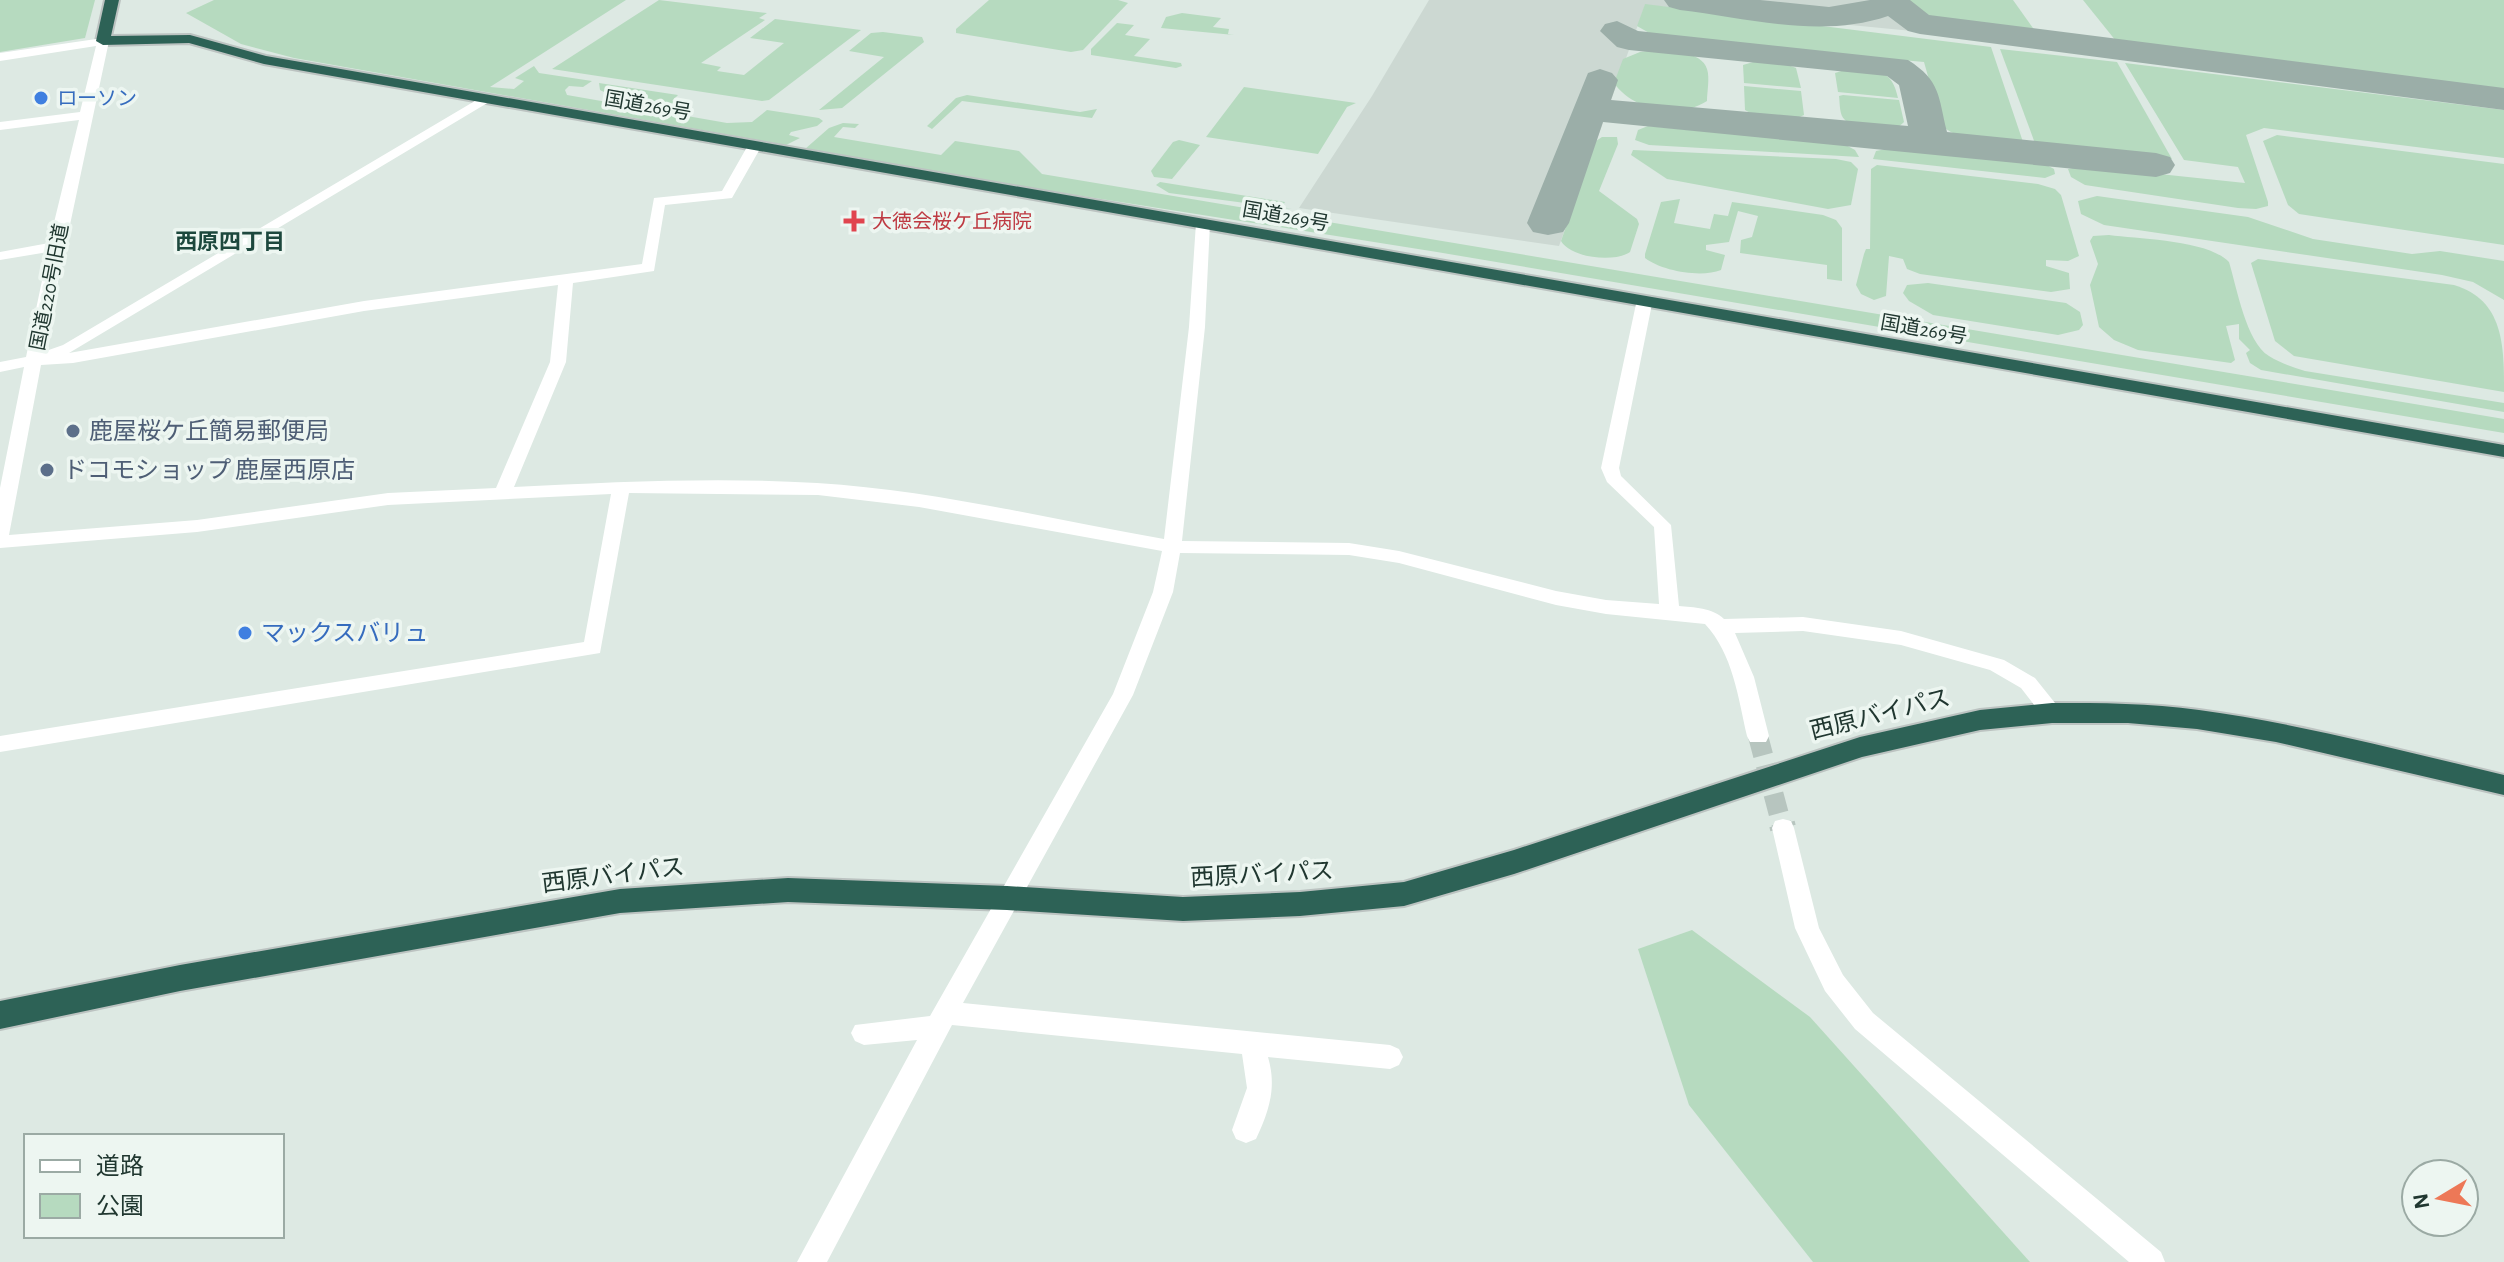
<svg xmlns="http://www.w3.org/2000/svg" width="2504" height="1262" font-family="'Alegreya Sans','Noto Sans JP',sans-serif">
	<rect width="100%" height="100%" fill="#dde9e3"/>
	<polygon fill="#ccd8d2" points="1429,0 1912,0 1933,33 1645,5 1559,246 1299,208 1372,96"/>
	<g fill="#b6dabf">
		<polygon points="0,0 95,0 85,38 0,52"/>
		<polygon points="214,0 626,0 490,87 514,89 524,81 515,78 534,66 539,73 592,81 583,87 569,86 565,90 567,95 727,123 752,122 767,110 819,118 823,121 817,126 791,132 789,135 800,138 786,145 294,58 241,44 186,13"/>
		<polygon points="659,0 767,13 759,18 765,20 701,63 721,67 717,71 744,75 784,43 750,38 775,19 861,30 769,100 762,101 552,69"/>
		<polygon points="989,0 1118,0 1128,3 1083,50 1071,52 956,33 956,29"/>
		<path d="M 1906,0 L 2013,0 L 2038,35 C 2006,37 1925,27 1906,0 Z"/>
		<polygon points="2083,0 2504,0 2504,92 2120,46"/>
		<path d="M 1645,4 L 1991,47 L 2023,142 C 2004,149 1958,140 1942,126 L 1924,62 L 1672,39 L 1651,34 L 1637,26 Z"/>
		<polygon points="1182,13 1221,18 1213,27 1229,29 1228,34 1234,35 1161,28 1166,17"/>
		<polygon points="1117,23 1134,25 1125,35 1150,39 1134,56 1181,63 1182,66 1176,68 1091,55 1091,49"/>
		<polygon points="883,32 922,37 924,42 842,108 819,110 884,57 849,51 871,33"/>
		<polygon points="2000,49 2117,62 2172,159 2036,146"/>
		<path d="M 1655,50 C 1669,51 1702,51 1707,69 C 1710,78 1707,92 1707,101 C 1678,120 1633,110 1614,83 L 1623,59 L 1640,52 Z"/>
		<polygon points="1760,60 1780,62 1796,68 1801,88 1744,83 1743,65"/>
		<polygon points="2125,63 2504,110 2504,158 2264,128 2246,135 2268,202 2268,206 2256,209 2238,208 2085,185 2071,177 2068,169 2083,166 2245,183 2238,167 2184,160"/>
		<path d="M 1851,68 C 1878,71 1892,69 1898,98 L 1838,92 L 1835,73 Z"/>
		<polygon points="599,83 678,95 672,101 679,104 614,97 600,90"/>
		<path d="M 1744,86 L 1801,91 L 1804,115 C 1784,125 1763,120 1745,110 Z"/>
		<polygon points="1244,87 1356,103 1347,107 1318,154 1206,137"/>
		<polygon points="967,95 1080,112 1097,109 1092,118 962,101 932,129 927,126 956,98"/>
		<path d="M 1843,95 L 1899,100 L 1904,122 C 1893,135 1857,133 1845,120 C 1839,115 1840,103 1839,96 Z"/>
		<polygon points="843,123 859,124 855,128 843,127 834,137 941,155 955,141 1019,151 1042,174 2504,419 2504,433 1437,252 912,169 805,149 829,128"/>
		<polygon points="1648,126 1844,144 1855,150 1859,157 1649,145 1635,140 1638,130"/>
		<polygon points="2277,135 2504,164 2504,245 2299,214 2288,205 2263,141"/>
		<path d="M 1602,137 L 1617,137 L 1618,144 L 1599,191 L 1637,219 L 1639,224 L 1630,252 C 1614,263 1571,258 1561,241 L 1596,141 Z"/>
		<polygon points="1179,140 1200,145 1172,179 1154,177 1151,171 1173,142"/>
		<polygon points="1891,148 2043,163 2054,169 2055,174 2045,178 1873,159 1876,151"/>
		<polygon points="1633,150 1836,159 1851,162 1858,169 1851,205 1828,209 1667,179 1631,155"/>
		<polygon points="1877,165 2038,184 2055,189 2061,195 2079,256 2068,261 2046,260 2046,266 2069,273 2070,289 2051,292 1920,274 1907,269 1903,259 1889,256 1886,296 1874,300 1861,294 1856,285 1864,254 1866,249 1870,249 1871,169"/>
		<polygon points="1160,182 1285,202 1282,207 1292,209 1169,193 1156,185"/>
		<polygon points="2097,196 2248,217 2313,239 2412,254 2440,251 2504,261 2504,300 2473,282 2442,275 2104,225 2081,214 2078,201"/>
		<path d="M 1680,199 L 1674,223 L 1710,229 L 1714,214 L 1728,216 L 1732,202 L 1823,215 L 1836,220 L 1842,228 L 1842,281 L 1827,279 L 1827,265 L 1740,253 L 1741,240 L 1752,237 L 1758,216 L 1738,211 L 1729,242 L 1706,245 L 1706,250 L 1725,255 L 1721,270 C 1701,278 1662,271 1645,258 L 1645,254 L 1661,202 Z"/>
		<path d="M 2109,235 C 2140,239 2208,240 2229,262 C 2237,288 2246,342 2269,356 C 2280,363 2293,367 2305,371 L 2504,403 L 2504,412 L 2261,370 L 2250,363 L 2246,353 L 2250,350 L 2239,339 L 2239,324 L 2226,326 L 2235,360 L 2231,363 L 2138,350 L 2114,340 L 2099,327 L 2090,285 L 2098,264 L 2090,241 L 2093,236 Z"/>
		<path d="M 2258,259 L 2454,285 C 2504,300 2504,346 2504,392 L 2294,356 L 2275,341 L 2251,263 Z"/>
		<polygon points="1928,283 2066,303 2080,312 2083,325 2079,330 2058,335 1933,315 1909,301 1903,293 1907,285"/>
		<polygon points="1692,930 1810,1017 2030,1262 1813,1262 1689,1105 1638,949"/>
	</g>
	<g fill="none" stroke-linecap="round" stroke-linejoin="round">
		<g fill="#9baea8" fill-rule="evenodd">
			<path d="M 1664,0 L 1760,0 L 1829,7 L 1870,0 L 1910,0 L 1929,15 L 2504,88 L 2504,110 L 1920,34 L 1908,31 L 1888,16 C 1821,39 1747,18 1680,10 L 1669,7 Z"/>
			<path d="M 1617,21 L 1638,31 L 1908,60 C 1941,81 1938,96 1947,132 L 2156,153 L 2170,157 L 2175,165 L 2170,173 L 2156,177 L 1603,122 L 1569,223 L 1563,232 L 1548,235 L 1533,232 L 1527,223 L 1588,73 L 1600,69 L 1612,73 L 1618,80 L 1611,100 L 1908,126 L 1899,85 L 1887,76 L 1629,50 L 1617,47 L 1600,31 L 1605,24 Z"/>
		</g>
		<polyline stroke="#b7c5bf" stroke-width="20" stroke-dasharray="20 10" stroke-linecap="butt" points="1758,736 1782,826"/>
		<polyline stroke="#b7c5bf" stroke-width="26" stroke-dasharray="26 13" stroke-linecap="butt" points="1782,824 1783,828"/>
		<g stroke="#bcc3c1" stroke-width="4">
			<g id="highway">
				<polygon points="105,0 119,0 111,36 190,35 266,56 2504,445 2504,457 264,64 189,43 103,45 96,41"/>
				<path d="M 2052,703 C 2101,703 2150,703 2199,710 C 2302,724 2403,751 2504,775 L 2504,795 L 2276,742 L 2197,729 L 2128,723 L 2052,723 L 1980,730 L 1862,757 L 1514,874 L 1404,906 L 1300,916 L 1183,921 L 1007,910 L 788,902 L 620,913 L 180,991 L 0,1029 L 0,1001 L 180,965 L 620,889 L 788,878 L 1007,886 L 1183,897 L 1300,892 L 1404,882 L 1514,850 L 1860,737 L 1980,710 Z"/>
			</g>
		</g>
		<g fill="#fff" fill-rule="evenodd">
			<path d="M 103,38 L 109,41 L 43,352 L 63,345 L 485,95 L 489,96 L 489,102 L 69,353 L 364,301 L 642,264 L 654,198 L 722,191 L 747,147 L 754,143 L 761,147 L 732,198 L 665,205 L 654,271 L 573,283 L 566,362 L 514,487 C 615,482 716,477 817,483 C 933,490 1049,519 1164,539 L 1189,327 L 1196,223 L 1203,219 L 1210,223 L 1205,327 L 1182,541 L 1349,543 L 1399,551 L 1556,591 L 1606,600 L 1659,604 L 1654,527 L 1607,482 L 1601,468 L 1636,304 L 1644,299 L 1652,304 L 1619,468 L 1621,476 L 1671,525 L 1679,606 C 1693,607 1713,608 1724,619 L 1803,617 L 1901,631 L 2004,660 L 2035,678 L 2063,713 L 2059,719 L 2045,719 L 2021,688 L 1990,670 L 1901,645 L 1803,631 L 1735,633 L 1754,677 L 1769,736 L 1766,742 L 1750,742 L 1747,736 C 1738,697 1733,654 1705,624 L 1606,614 L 1556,605 L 1399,563 L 1349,555 L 1180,553 L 1173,592 L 1133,695 L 963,1003 L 1390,1045 L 1399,1049 L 1403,1057 L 1399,1065 L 1390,1069 L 1268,1057 C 1277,1088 1269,1111 1256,1139 L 1246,1143 L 1236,1139 L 1232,1130 L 1247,1088 L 1242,1054 L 952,1025 L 827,1262 L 797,1262 L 917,1040 L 864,1045 L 855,1041 L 851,1033 L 855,1025 L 930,1016 L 1113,694 L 1153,592 L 1162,551 L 919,507 L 818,495 L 629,493 L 600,653 L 0,752 L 0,736 L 584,642 L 611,494 L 388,505 L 197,532 L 0,548 L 0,488 L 24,367 L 0,372 L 0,362 L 26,357 L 48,252 L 0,260 L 0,252 L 49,243 L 79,120 L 0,130 L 0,122 L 80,112 L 96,46 L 0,61 L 0,53 ZM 558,285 L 550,362 L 496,488 L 388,493 L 197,520 L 9,535 L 41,365 L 73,363 L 364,311 Z"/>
			<polygon points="1783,819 1791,821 1794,828 1819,928 1843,975 1873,1013 2161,1252 2165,1262 2129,1262 1855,1029 1825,991 1795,928 1772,828 1775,821"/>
		</g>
		<use href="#highway" fill="#2d6256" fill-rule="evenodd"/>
	</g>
	<g fill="#3f7fe0" stroke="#edf6f1" stroke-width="3">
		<circle cx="41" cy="98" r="8"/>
		<circle cx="245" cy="633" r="8"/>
	</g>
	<path fill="#e0444e" stroke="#edf6f1" stroke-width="3" d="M850 209h8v8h8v8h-8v8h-8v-8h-8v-8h8z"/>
	<g fill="#5c6f8a" stroke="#edf6f1" stroke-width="3">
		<circle cx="73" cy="431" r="8"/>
		<circle cx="47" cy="470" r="8"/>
	</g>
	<g text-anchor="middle" stroke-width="7" stroke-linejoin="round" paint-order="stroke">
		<g font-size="20" fill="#366cbe" stroke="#edf6f1" text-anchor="start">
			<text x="57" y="105">ローソン</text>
		</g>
		<g font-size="20" fill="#203730" stroke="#edf6f1">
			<text transform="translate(648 105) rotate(10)" y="7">国道269号</text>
			<text transform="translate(1286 216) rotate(10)" y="7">国道269号</text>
			<text transform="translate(49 287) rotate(-79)" y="7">国道220号旧道</text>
			<text transform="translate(1924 329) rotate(10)" y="7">国道269号</text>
		</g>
		<g font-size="20" fill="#be3a42" stroke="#edf6f1" text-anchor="start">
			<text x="872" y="228">大徳会桜ケ丘病院</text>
		</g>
		<g font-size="22" font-weight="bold" fill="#1d483d" stroke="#edf6f1">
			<text x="230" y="249">西原四丁目</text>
		</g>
		<g font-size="24" fill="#4e5e75" stroke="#edf6f1" text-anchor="start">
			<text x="89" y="439">鹿屋桜ケ丘簡易郵便局</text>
			<text x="63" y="478">ドコモショップ 鹿屋西原店</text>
		</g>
		<g font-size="24" fill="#366cbe" stroke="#edf6f1" text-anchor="start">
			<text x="261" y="641">マックスバリュ</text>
		</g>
		<g font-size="24" fill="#203730" stroke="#edf6f1">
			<text transform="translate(1880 714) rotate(-14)" y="8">西原バイパス</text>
			<text transform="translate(1262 874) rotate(-3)" y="8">西原バイパス</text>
			<text transform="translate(613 875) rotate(-7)" y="8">西原バイパス</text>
		</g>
	</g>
	<rect x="24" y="1134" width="260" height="104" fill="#edf6f1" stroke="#9baaa4" stroke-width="2"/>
	<rect x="40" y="1160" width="40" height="12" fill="#ffffff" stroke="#9baaa4" stroke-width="2"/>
	<text x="96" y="1174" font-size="24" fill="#203730">道路</text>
	<rect x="40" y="1194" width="40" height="24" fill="#b6dabf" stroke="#9baaa4" stroke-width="2"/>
	<text x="96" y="1214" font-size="24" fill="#203730">公園</text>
	<g transform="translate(2440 1198) rotate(260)"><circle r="38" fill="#edf6f1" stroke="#9baaa4" stroke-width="2"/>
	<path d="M0-6L14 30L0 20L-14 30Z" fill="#ed7857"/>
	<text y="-12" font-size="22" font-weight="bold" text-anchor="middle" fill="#203730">N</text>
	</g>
</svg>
